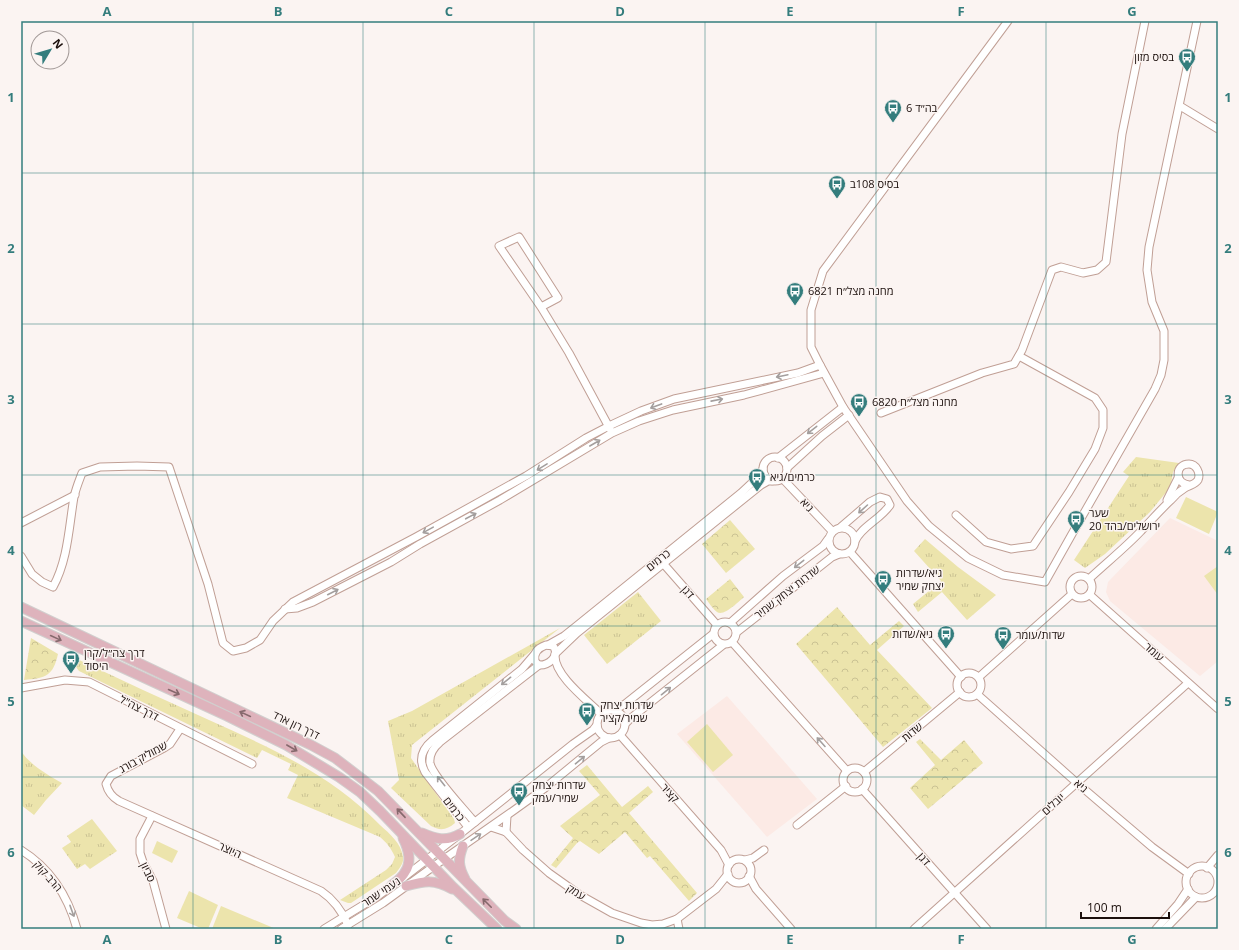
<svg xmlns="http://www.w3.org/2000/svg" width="1239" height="950" font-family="'Open Sans','Noto Sans Hebrew',sans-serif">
	<defs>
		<pattern id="grass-tufts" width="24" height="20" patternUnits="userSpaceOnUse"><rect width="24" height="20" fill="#ece4ac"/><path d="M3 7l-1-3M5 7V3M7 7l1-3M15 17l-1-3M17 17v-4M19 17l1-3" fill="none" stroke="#cac293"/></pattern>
		<pattern id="park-crowns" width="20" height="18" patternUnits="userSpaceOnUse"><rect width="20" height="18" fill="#ece4ac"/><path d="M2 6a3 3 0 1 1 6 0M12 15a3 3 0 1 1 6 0" fill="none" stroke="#cac293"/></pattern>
	</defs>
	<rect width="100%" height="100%" fill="#fbf4f2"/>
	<g fill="#fceae5">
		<polygon points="1170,518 1218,541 1218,661 1200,676 1110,601 1106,592 1108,582"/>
		<polygon points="727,696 817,799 767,837 677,734"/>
	</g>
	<g fill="url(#grass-tufts)">
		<polygon points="1136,457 1179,463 1173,472 1171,484 1168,490 1150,512 1105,554 1085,568 1074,560 1129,476 1123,472"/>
		<polygon points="925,539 958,567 996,595 967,620 942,592 918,612 913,604 941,581 914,551"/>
		<polygon points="638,592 661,621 607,664 584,635"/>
		<path d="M 560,628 L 412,745 L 411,758 L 454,819 L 455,823 C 447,830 440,831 431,826 L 391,788 L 399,780 L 388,721 L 412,711 Z"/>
		<path d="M 77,659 C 121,680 165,700 209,720 C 273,749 330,774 380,825 C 390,834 401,843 403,857 C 404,863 400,868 396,873 L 351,903 L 348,903 L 340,900 L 386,870 L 392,864 L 395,857 C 391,848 387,843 380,837 L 287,798 L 298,775 L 288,770 L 291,764 L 262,750 L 257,758 L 79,671 L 76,667 Z"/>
		<path d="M 21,751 C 29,764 49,776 62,783 L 46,800 L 34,815 L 21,805 Z"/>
		<polygon points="92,819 117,851 90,869 85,864 77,869 62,848 71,842 67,836"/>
	</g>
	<g fill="url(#park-crowns)">
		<polygon points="730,520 755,549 726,573 702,544"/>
		<path d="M 730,579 L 744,597 C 739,601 724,617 717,612 C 713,609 709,603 706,599 Z"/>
		<polygon points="837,607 870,645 899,621 904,626 877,650 932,708 883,747 796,644"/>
		<path d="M 31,638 L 58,654 C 53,676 46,678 24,680 Z"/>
		<polygon points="920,739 941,760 964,740 983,763 928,809 910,788 935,765 916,742"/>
		<polygon points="587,765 622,807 648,786 653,792 629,813 697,893 689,901 650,856 647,858 625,832 599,854 580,841 577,843 556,868 551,865 573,838 560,826 600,795 579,771"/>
	</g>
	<g fill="#ece4ac">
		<polygon points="1186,497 1218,512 1209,534 1176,518"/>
		<polygon points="1218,566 1218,595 1204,576"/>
		<polygon points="707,724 733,755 713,772 687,742"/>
		<polygon points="157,841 178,851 172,863 152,853"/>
		<polygon points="189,891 218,905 208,929 203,929 177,918"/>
		<polygon points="221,906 276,929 212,929"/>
	</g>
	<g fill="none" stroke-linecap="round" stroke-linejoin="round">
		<g stroke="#c09f95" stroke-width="9">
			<g id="minor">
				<polyline points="1008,21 823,271 811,310 811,347 820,365 843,407 907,501 929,526 968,558 1003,575 1045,582 1072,534 1155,389 1161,375 1164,360 1164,331 1152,302 1147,270 1149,247 1197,21"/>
				<polyline points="1180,106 1218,129"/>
				<polyline points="541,307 558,298 519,237 499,246 541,307 569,353 610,429"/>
				<polyline points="881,413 982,373 1014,364 1022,350 1052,270 1061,267 1083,273 1097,270 1106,262 1122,134 1145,21"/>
				<circle cx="775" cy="469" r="12"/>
				<polyline points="778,458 843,407"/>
				<polyline points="787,468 822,436 849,415"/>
				<polyline points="782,478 832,531"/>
				<polyline points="1167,500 1178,478"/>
				<polyline points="956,515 986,542 1011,549 1033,546 1069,492 1095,449 1103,428 1103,410 1095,398 1019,356"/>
				<polyline points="21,523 75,495"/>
				<path d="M 841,527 L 870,502 L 880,497 L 887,499 L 890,505 C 881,519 862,526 855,541"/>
				<circle cx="842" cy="541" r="13"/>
				<polyline points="850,552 961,677"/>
				<path d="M 21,556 L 32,574 L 42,582 L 53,587 C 68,560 69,526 74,497 C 76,488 79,481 82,473 L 100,467 L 137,466 L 169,467 L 208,584 L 223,643 L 233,651 L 246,648 L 260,640 L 273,621 L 293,602 L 416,537 L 526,476 L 586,438 L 611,425 L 641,411 L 674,399 L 798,373 L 820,365"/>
				<polyline points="661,561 717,625"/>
				<circle cx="1081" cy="587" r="11"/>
				<path d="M 1089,579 C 1106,563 1125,548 1141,531 C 1151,521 1160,510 1171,500 C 1175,495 1180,491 1185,488 C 1189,485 1195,485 1198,480 C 1201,473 1196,464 1189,464 C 1175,464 1174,483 1189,485"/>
				<polyline points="1090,595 1218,709"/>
				<polyline points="285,609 297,608 313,602 391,562 420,544 500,500 612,433 639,421 673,410 744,395 824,373"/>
				<circle cx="725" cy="633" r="11"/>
				<polyline points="730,623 783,576 823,546 828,539"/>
				<polyline points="737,632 832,557 839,554"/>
				<polyline points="732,642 847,771"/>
				<path d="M 546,645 L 553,646 C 561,656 548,666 538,665 L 535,661 C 533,653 538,648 546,645 Z"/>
				<polyline points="548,645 564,636 579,624 741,493 756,479 763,469"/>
				<polyline points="555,654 577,633 761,485 768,481 772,481"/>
				<path d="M 555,656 C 555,676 587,700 601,714"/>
				<circle cx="969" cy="685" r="12"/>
				<polyline points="979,677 1072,594"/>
				<polyline points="21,688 65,680 89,682 252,764"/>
				<polyline points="977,694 1077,783 1152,847 1189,874"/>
				<circle cx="611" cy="724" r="14"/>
				<polyline points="614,710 625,704 713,634"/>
				<polyline points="625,724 631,718 723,645"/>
				<path d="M 180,729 L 170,744 L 164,748 L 111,776 L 106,784 C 108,792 112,797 119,801 L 321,891 C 333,899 342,911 348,925"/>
				<polyline points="620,735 721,850 729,865"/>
				<circle cx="855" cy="780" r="12"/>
				<polyline points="864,772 960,692"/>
				<polyline points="862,789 987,929"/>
				<polyline points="152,816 140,839 140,853 143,862 153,881 166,929"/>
				<path d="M 475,822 L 471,818 C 462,807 432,775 430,763 C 429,754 433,748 440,742 L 539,665"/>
				<polyline points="797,825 846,786"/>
				<path d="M 468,827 L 425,772 C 418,759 422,749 433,740 L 522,669 L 534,655"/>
				<polyline points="491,827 506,832 523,850 549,873 580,895 612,913 641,923 652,925 663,924 677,919 716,889 728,874"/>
				<polyline points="506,832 507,816"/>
				<path d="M 21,850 C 50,868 68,896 77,929"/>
				<circle cx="739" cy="871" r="12"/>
				<polyline points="745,860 753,858 764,850"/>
				<circle cx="1202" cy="882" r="16"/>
				<polyline points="1207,868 1218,855"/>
				<polyline points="749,876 756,889 791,929"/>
				<polyline points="403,878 460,834 573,744 593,730 597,725"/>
				<polyline points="677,919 679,929"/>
				<polyline points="324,929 378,896 394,884"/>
				<polyline points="341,929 383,903 434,866 513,811 545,788 601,742 609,738"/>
				<polyline points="914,929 1188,683"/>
				<polyline points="1156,929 1178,904 1188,889"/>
				<polyline points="1165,929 1196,897"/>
			</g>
		</g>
		<g stroke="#d1cfce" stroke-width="11">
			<g id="major">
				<polyline points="21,607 311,745 335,758 378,791 505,921 516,929"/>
				<polyline points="21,621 227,716 286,745 339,777 360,792 380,811 453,887 497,929"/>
				<path d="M 422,833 C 436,839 446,842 460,834"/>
				<path d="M 463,846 C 458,859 458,866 465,879"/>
				<path d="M 391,886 C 396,882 402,878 405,872 C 412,862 408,848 403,838"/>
				<path d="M 406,886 C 425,881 434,879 452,889"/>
			</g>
		</g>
		<use href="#minor" stroke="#fff" stroke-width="7"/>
		<use href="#major" stroke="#deb3bc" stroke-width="9"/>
	</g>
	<defs><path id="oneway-shaft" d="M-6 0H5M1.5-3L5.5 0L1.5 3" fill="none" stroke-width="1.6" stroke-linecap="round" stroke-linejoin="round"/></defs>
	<g stroke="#a49f9e">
		<use href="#oneway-shaft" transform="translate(782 376) rotate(168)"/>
		<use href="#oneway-shaft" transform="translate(717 400) rotate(-11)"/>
		<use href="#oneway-shaft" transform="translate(656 406) rotate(160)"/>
		<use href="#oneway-shaft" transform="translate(812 430) rotate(142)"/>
		<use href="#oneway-shaft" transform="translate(595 443) rotate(-30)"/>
		<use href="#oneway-shaft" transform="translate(542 467) rotate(148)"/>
		<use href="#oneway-shaft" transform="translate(863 509) rotate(138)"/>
		<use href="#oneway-shaft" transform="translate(471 516) rotate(-28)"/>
		<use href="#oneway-shaft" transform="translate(428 530) rotate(151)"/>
		<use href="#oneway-shaft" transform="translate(799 564) rotate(142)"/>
		<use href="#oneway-shaft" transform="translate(333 592) rotate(-27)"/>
		<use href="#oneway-shaft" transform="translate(506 681) rotate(141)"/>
		<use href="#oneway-shaft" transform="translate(666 691) rotate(-39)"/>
		<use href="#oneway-shaft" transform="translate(821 742) rotate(-132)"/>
		<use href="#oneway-shaft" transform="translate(580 760) rotate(-40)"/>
		<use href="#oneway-shaft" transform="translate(441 781) rotate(-129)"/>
		<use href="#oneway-shaft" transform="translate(476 837) rotate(-34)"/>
		<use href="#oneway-shaft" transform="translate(72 911) rotate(70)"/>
	</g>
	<g stroke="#86696d">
		<use href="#oneway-shaft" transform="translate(56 638) rotate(25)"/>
		<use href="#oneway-shaft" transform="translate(174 692) rotate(24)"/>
		<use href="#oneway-shaft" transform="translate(245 714) rotate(-155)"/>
		<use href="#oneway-shaft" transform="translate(292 748) rotate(30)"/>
		<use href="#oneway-shaft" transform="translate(401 813) rotate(-133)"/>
		<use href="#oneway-shaft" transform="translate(487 903) rotate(-135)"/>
	</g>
	<path fill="none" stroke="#347d7d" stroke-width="1" stroke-opacity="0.55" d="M 193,21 L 193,929M 363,21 L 363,929M 534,21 L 534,929M 705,21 L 705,929M 876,21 L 876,929M 1046,21 L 1046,929M 21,173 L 1218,173M 21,324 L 1218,324M 21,475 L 1218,475M 21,626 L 1218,626M 21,777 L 1218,777"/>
	<defs>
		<g id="bus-pin" transform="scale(0.9)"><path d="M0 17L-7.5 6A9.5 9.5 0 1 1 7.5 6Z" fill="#347d7d" stroke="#fbf4f2"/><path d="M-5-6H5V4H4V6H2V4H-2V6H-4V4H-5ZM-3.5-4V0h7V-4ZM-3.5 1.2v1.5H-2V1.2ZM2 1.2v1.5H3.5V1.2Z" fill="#fff"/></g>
	</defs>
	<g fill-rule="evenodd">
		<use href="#bus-pin" x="1187" y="57"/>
		<use href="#bus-pin" x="893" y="108"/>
		<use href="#bus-pin" x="837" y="184"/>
		<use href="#bus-pin" x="795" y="291"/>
		<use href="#bus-pin" x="859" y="402"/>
		<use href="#bus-pin" x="757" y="477"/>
		<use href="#bus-pin" x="1076" y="519"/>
		<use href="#bus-pin" x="883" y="579"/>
		<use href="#bus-pin" x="946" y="634"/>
		<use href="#bus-pin" x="1003" y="635"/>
		<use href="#bus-pin" x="71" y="659"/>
		<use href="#bus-pin" x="587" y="711"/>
		<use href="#bus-pin" x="519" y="791"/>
	</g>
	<g text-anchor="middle" stroke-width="3" stroke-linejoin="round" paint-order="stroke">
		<g font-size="11" fill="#1b0f0c" stroke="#fbf4f2" text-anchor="start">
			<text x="1174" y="61" text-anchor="end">בסיס מזון</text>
			<text x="906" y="112">בה״ד 6</text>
			<text x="850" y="188">בסיס 108ב</text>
			<text x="808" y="295">מחנה מצל״ח 6821</text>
			<text x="872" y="406">מחנה מצל״ח 6820</text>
			<text x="770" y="481">כרמים/גיא</text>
			<text x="1089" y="517">שער<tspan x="1089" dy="13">ירושלים/בהד 20</tspan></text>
			<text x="896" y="577">גיא/שדרות<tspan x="896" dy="13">יצחק שמיר</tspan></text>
			<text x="933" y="638" text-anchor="end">גיא/שדות</text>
			<text x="1016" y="639">שדות/עומר</text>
			<text x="84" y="657">דרך צה״ל/קרן<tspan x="84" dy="13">היסוד</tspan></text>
			<text x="600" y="709">שדרות יצחק<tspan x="600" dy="13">שמיר/קציר</tspan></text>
			<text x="532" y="789">שדרות יצחק<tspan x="532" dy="13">שמיר/עמק</tspan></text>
		</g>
		<g font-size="11" fill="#1b0f0c" stroke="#fbf4f2">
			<text transform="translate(807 505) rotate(47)" y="4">גיא</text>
			<text transform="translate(658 560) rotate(-39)" y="4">כרמים</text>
			<text transform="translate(688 592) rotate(48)" y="4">דגן</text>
			<text transform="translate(787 592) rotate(-38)" y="4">שדרות יצחק שמיר</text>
			<text transform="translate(1154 652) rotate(42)" y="4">עומר</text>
			<text transform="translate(139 708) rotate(27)" y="4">דרך צה"ל</text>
			<text transform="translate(296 725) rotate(26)" y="4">דרך רון ארד</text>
			<text transform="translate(912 732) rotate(-40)" y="4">שדות</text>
			<text transform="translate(143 757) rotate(-29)" y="4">שמוליק בורג</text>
			<text transform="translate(1081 786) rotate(41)" y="4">גיא</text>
			<text transform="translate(670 793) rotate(48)" y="4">קציר</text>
			<text transform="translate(1053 804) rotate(-42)" y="4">יובלים</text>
			<text transform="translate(454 809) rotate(52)" y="4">כרמים</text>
			<text transform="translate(230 850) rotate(24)" y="4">היוצר</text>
			<text transform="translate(924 859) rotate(49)" y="4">דגן</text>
			<text transform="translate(148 872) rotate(65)" y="4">סביון</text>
			<text transform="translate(48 876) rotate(49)" y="4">הרב קוק</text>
			<text transform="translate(381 892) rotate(-34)" y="4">נעמי שמר</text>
			<text transform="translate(576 892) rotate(32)" y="4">עמק</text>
		</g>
	</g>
	<rect width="1239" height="950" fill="none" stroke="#fbf4f2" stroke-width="44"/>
	<g transform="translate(50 50) rotate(52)"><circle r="19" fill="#fbf4f2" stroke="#a19896"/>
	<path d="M0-3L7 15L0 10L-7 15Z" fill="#347d7d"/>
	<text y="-6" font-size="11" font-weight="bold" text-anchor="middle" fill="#1b0f0c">N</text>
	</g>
	<path d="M1081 912v6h88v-6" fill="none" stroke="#1b0f0c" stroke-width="2"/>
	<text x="1087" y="912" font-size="12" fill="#1b0f0c" stroke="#fbf4f2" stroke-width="3" paint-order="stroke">100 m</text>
	<rect x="22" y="22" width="1195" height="906" fill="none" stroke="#347d7d" stroke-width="1.5"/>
	<g font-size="13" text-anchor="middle" font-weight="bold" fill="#347d7d">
		<text x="107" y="16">A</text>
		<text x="278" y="16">B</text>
		<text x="449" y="16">C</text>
		<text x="620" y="16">D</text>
		<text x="790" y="16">E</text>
		<text x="961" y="16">F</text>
		<text x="1132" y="16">G</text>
		<text x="11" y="102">1</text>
		<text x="1228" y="102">1</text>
		<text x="11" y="253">2</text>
		<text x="1228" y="253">2</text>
		<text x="11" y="404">3</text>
		<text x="1228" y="404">3</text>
		<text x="11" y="555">4</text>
		<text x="1228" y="555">4</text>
		<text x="11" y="706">5</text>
		<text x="1228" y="706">5</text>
		<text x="11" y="857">6</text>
		<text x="1228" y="857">6</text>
		<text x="107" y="944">A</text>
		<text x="278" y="944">B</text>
		<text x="449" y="944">C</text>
		<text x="620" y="944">D</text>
		<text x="790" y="944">E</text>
		<text x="961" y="944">F</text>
		<text x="1132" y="944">G</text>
	</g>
</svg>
